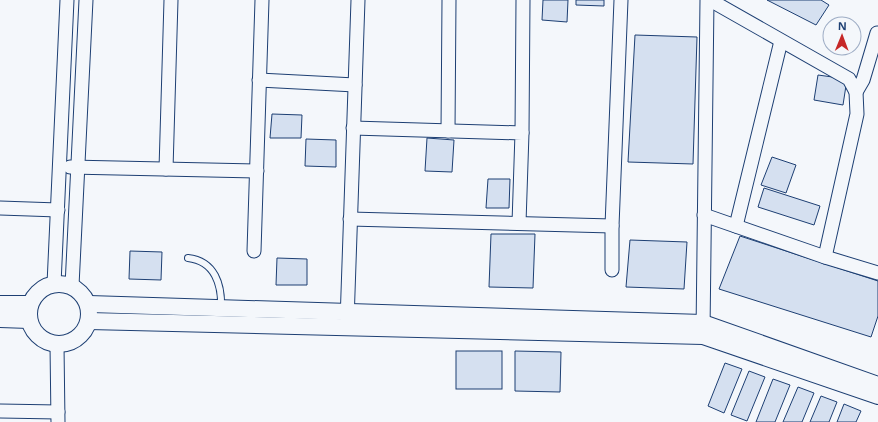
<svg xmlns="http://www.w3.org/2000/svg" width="878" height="422" font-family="'Noto Sans',sans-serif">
	<rect width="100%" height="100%" fill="#f4f7fb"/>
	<g fill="#d5e0f0" stroke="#1d3f73">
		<polygon points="543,0 568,0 567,22 542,20"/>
		<polygon points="576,0 604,0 604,6 576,5"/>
		<polygon points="767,0 821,0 829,5 816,25"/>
		<polygon points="635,35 697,37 693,164 628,162"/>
		<polygon points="818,75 847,79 843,105 814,100"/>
		<polygon points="272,114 302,115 301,138 270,138"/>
		<polygon points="427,138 454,140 452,172 425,171"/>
		<polygon points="306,139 336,140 336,167 305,166"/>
		<polygon points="772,157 796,165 786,193 761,185"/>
		<polygon points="488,179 510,179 509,208 486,208"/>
		<polygon points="764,188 820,206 814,225 758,207"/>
		<polygon points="491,234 535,234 533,288 489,287"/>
		<polygon points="740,236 878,281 878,316 871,337 719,289"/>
		<polygon points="630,240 687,242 684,289 626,287"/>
		<polygon points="130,251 162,252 161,280 129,279"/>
		<polygon points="277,258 307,259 307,285 276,285"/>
		<rect x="456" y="351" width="46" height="38"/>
		<polygon points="515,351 561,352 560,392 515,391"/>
		<polygon points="725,363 742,369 724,413 708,406"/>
		<polygon points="749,371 765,377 747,421 731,415"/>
		<polygon points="773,379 790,385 775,422 756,422"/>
		<polygon points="798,387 814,393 802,422 783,422"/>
		<polygon points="821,396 837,402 829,422 810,422"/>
		<polygon points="844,404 861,411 856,422 837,422"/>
	</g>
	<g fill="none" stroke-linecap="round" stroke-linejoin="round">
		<g stroke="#1d3f73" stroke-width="8">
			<path id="service" d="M 188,258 C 215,261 222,285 221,308"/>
		</g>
		<g stroke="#1d3f73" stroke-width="15">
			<g id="minor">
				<polyline points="710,0 849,79 856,92 857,114 825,257"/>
				<polyline points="259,80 355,85"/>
				<polyline points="856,92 863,80 877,33"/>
				<polyline points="353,128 522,133 519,223"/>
				<polyline points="448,131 449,0"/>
				<polyline points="522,133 523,0"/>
				<polyline points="70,167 257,171"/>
				<polyline points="166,169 171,0"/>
				<polyline points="0,208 58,210"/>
				<polyline points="704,215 825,257 878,273"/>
				<polyline points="350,219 612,226"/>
				<polyline points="736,226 781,41"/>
				<polyline points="254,251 262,0"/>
				<polyline points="612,270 612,226 621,0"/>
				<polyline points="54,284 67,0"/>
				<polyline points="72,286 86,0"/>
				<polyline points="347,322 358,0"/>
				<polyline points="703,332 707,0"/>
				<polyline points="57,345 58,422"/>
				<polyline points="0,411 58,412"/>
			</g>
		</g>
		<g stroke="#1d3f73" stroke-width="18">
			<g id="tertiary">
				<circle cx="59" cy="314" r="30"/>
				<polyline points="0,304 30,304"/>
				<polyline points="89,304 703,323 878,385"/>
				<polyline points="0,319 29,320"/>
				<polyline points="89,321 703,336 878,396"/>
			</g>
		</g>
		<use href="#service" stroke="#f4f7fb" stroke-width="6"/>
		<use href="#minor" stroke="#f4f7fb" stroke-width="13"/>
		<use href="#tertiary" stroke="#f4f7fb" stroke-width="16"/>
	</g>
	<g transform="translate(842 36) rotate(1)"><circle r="19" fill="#f4f7fb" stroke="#9eadc5"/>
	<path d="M0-3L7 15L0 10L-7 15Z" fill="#c62828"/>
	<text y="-6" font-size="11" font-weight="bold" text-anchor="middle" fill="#1d3f73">N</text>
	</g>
</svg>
